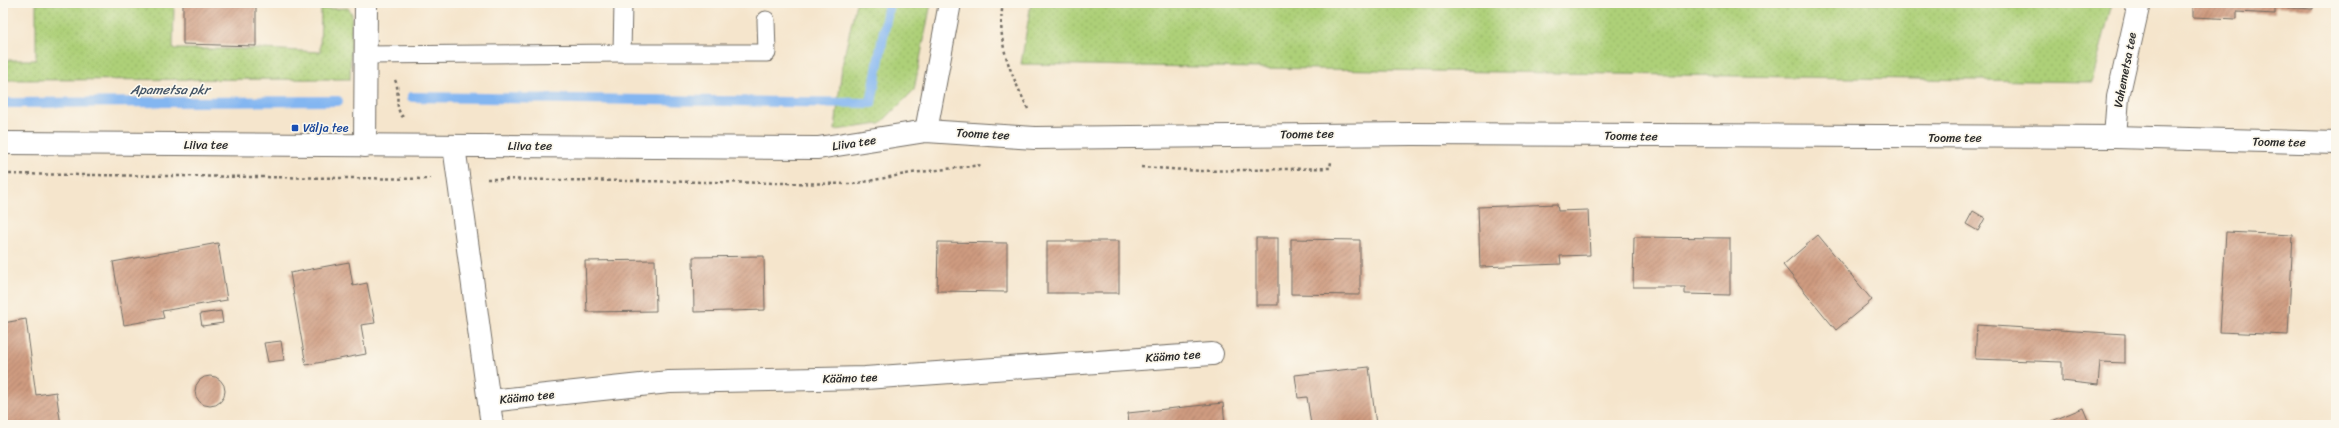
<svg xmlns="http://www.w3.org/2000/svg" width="2339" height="428" font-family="Sriracha,sans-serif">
	<defs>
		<pattern id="grass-dots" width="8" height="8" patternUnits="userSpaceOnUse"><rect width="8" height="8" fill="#add078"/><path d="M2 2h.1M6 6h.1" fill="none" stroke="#95b368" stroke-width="1.8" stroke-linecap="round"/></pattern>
		<pattern id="building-hatch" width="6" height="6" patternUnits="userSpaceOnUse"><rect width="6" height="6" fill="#cf9b80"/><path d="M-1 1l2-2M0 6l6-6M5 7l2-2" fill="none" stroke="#a87f69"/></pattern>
	</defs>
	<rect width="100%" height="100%" fill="#fbf7ec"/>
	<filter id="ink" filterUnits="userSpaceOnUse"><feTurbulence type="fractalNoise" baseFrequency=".025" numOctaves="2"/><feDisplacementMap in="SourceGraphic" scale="8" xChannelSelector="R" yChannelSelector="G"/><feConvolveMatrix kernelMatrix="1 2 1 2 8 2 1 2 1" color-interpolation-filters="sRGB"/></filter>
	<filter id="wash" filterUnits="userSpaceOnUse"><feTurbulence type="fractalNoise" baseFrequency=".012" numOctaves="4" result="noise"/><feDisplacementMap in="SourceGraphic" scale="16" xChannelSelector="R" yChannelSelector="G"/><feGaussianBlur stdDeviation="0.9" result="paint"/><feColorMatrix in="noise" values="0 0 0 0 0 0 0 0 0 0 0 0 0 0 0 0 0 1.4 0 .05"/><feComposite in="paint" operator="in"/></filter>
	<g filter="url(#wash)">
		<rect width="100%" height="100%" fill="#f5e5cc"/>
		<g fill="url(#grass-dots)" stroke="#6c7e52">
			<polygon points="36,3 174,3 173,49 263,49 320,52 321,9 348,8 352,14 350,79 3,80 3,60 36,60"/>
			<polygon points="856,3 931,3 914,90 880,124 835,130 842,66"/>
			<polygon points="1031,3 2112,3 2092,82 1021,64"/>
		</g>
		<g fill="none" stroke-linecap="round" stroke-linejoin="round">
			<g stroke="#83b6f1" stroke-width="10">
				<polyline points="412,97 871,103 889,3"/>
				<polyline points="3,103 338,101"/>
			</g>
		</g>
		<g id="blocks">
			<g fill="url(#building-hatch)">
				<polygon points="183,3 256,3 256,46 183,44"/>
				<polygon points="537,3 563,3 563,5 537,4"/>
				<polygon points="2193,3 2313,3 2313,9 2275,7 2275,14 2237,12 2237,19 2193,17"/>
				<polygon points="1557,204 1558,211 1588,210 1590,255 1560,256 1561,264 1480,267 1478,207"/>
				<polygon points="1973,211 1985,218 1978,231 1966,224"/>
				<polygon points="2226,232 2293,235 2288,335 2220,332"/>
				<polygon points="1818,235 1872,300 1836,330 1783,265"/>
				<polygon points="1634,237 1730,238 1730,295 1685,294 1685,287 1633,287"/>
				<rect x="1256" y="238" width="22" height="67"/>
				<polygon points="1291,239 1360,240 1360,295 1291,294"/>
				<rect x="1047" y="241" width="72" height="52"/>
				<polygon points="938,242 1007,243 1007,292 937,291"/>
				<polygon points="218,243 227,300 162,311 164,318 124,325 113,262"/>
				<polygon points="764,256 765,310 694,312 693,257"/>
				<polygon points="655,260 656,311 587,312 585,261"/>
				<polygon points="349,262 353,286 367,283 375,323 361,325 366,354 306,365 290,273"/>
				<polygon points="221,311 223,323 202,326 200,314"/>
				<polygon points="26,319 36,395 56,392 61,425 3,425 3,323"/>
				<polygon points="1977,325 2125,334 2125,363 2100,362 2098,385 2062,381 2062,362 1975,359"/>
				<polygon points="281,341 284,360 268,362 264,343"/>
				<polygon points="1369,367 1376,425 1311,425 1307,397 1298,398 1295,375"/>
				<circle cx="210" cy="391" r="15"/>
				<polygon points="1223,403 1225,425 1129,425 1128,413"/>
				<polygon points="2083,408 2090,425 2053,425 2052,421"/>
			</g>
		</g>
	</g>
	<g filter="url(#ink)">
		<use href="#blocks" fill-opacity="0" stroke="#726c63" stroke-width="1"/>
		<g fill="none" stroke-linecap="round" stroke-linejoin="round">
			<g stroke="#726c63" stroke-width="19">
				<g id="lane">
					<polyline points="622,53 767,53 766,20"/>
					<polyline points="366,55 622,53 623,3"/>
				</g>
			</g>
			<g stroke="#726c63" stroke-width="24">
				<g id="street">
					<polyline points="926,131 950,3"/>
					<polyline points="2115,137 2118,97 2139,3"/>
					<polyline points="3,143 818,148 926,131 1035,138 1412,134 2115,137 2336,143"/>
					<polyline points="365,146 366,3"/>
					<polyline points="454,146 492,425"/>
					<polyline points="489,401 669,382 865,378 1212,354"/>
				</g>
			</g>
			<g stroke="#726c63" stroke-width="2.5" stroke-dasharray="3 3" stroke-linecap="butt">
				<path d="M 1003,3 C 996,44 1011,73 1028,109"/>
				<path d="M 395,80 C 401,92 393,107 403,117"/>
				<polyline points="1141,167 1201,171 1330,168 1331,162"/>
				<polyline points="3,174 430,179"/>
				<polyline points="487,179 853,184 911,173 982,165"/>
			</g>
			<use href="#lane" stroke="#fff" stroke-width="17"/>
			<use href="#street" stroke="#fff" stroke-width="22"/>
		</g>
	</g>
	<rect fill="#1a4fb4" stroke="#fbf7ec" stroke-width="1.5" x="291" y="124" width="8" height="8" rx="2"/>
	<g text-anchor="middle" stroke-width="3.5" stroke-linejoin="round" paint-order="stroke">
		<g font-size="12" fill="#2b2b2b" stroke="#fbf7ec">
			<text transform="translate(2125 70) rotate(-79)" y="4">Vahemetsa tee</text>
			<text transform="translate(983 134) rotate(3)" y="4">Toome tee</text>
			<text transform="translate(1307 134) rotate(-1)" y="4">Toome tee</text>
			<text transform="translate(1631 136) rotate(1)" y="4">Toome tee</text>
			<text x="1955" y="142">Toome tee</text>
			<text transform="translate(2279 142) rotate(1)" y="4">Toome tee</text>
			<text transform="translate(854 143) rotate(-9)" y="4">Liiva tee</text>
			<text x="206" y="149">Liiva tee</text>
			<text x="530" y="150">Liiva tee</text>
			<text transform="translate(1173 356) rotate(-4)" y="4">Käämo tee</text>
			<text transform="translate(850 378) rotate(-2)" y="4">Käämo tee</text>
			<text transform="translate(527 397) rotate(-6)" y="4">Käämo tee</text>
		</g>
		<g font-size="12" fill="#164399" stroke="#fbf7ec" text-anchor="start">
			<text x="303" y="132">Välja tee</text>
		</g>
		<g font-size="13" font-style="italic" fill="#455566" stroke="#fbf7ec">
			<text x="170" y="94">Apametsa pkr</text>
		</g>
	</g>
	<rect width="2339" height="428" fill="none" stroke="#fbf7ec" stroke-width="16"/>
</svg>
